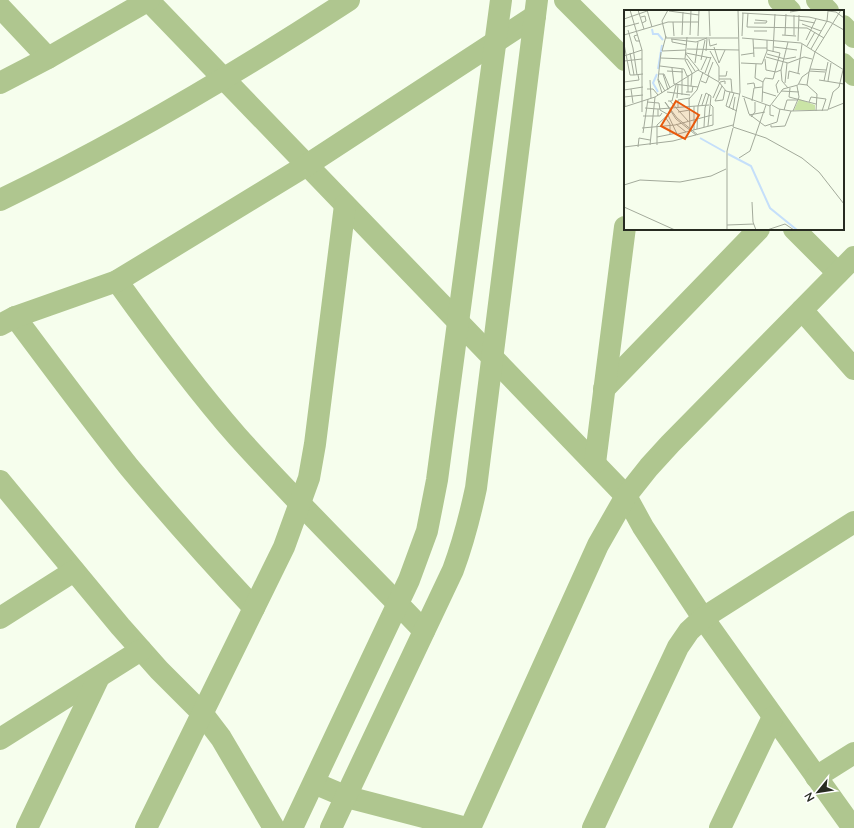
<svg xmlns="http://www.w3.org/2000/svg" width="854" height="828" font-family="Lato,sans-serif">
	<rect width="100%" height="100%" fill="#f6feed"/>
	<g fill="none" stroke-linecap="round" stroke-linejoin="round">
		<g stroke="#afc68f" stroke-width="22">
			<polyline points="148,0 626,496 643,527 703,618 853,828"/>
			<polyline points="565,0 625,60"/>
			<polyline points="779,0 790,11"/>
			<polyline points="817,0 828,11"/>
			<polyline points="0,7 48,58"/>
			<polyline points="843,26 854,37"/>
			<polyline points="843,64 854,75"/>
			<polyline points="0,83 48,58 149,0"/>
			<path d="M 0,200 C 121,142 237,73 349,0"/>
			<polyline points="794,229 838,273"/>
			<path d="M 117,281 C 155,334 194,387 237,436 C 297,503 362,566 424,631"/>
			<polyline points="802,310 854,369"/>
			<path d="M 15,317 C 53,368 90,418 129,467 C 169,515 211,562 254,608"/>
			<polyline points="0,325 15,317 117,281 307,165 535,16"/>
			<polyline points="604,389 759,229"/>
			<polyline points="595,463 625,227"/>
			<polyline points="0,481 120,626 159,670 202,713 221,738 274,828"/>
			<polyline points="0,618 74,571"/>
			<polyline points="0,739 141,650"/>
			<polyline points="816,777 854,753"/>
			<polyline points="314,783 347,797 466,828"/>
			<polyline points="27,828 99,677"/>
			<polyline points="146,828 284,547 309,478 315,444 345,205"/>
			<polyline points="292,828 409,580 427,531 437,480 501,0"/>
			<path d="M 331,828 L 453,570 C 463,543 470,516 476,488 L 537,0"/>
			<polyline points="470,828 598,545 626,496 649,467 670,444 854,257"/>
			<polyline points="593,828 678,647 689,631 703,618 854,522"/>
			<polyline points="720,828 773,717"/>
		</g>
	</g>
	<g transform="translate(624 10)">
		<rect width="220" height="220" fill="#f6feed"/>
		<path d="M 175,89 L 191,95 L 191,100 L 170,100 Z" fill="#cae4a6"/>
		<path fill="none" stroke="#c5dffa" stroke-width="2" d="M 28,19 L 29,24 L 34,24 L 39,30M 34,59 L 38,35M 33,64 L 29,73 L 34,82M 76,128 L 101,142M 104,144 L 127,156 L 146,198 L 173,220"/>
		<path fill="none" stroke="#a3aa9b" stroke-width="1" d="M 6,0 L 18,40 L 18,102M 14,0 L 20,19M 23,0 L 28,17M 44,0 L 38,11 L 42,28 L 114,28M 85,0 L 86,26M 114,0 L 116,82 L 109,117 L 142,128 L 178,148 L 195,162 L 220,194M 45,1 L 75,5M 166,2 L 178,0M 118,3 L 185,7 L 206,12 L 220,20M 124,3 L 123,17 L 183,18 L 200,28M 17,7 L 21,6 L 22,11 L 18,13M 0,9 L 26,0M 175,10 L 191,13M 49,12 L 50,26M 130,13 L 142,13 L 143,11 L 131,10M 178,14 L 197,21M 0,17 L 15,13M 4,20 L 9,38M 130,21 L 143,21M 0,25 L 44,12 L 74,12M 13,25 L 10,26 L 12,31 L 16,31M 58,25 L 59,2M 66,25 L 67,0M 158,25 L 172,26M 161,25 L 162,4M 170,25 L 170,5M 74,26 L 75,0M 118,26 L 119,3M 118,28 L 177,33 L 220,60M 47,29 L 72,32 L 83,28M 48,29 L 48,32 L 63,35M 85,29 L 86,36 L 93,34M 129,29 L 130,47M 182,30 L 192,9M 174,31 L 175,5M 0,34 L 6,65 L 10,65M 183,36 L 191,22M 90,37 L 95,53M 150,37 L 173,40M 9,38 L 13,65M 130,38 L 143,38M 63,39 L 115,40M 187,39 L 203,11 L 204,1 L 212,2 L 220,8M 38,41 L 62,40M 38,41 L 42,26M 82,41 L 83,29M 86,41 L 95,57 L 95,71M 37,42 L 34,70 L 38,83M 149,42 L 151,4M 6,43 L 10,65 L 19,64M 62,43 L 87,48M 62,44 L 75,60M 143,44 L 161,49 L 172,47M 117,45 L 130,43M 0,46 L 18,40M 142,47 L 164,53 L 180,47 L 188,49M 37,48 L 61,49 L 63,27M 141,49 L 142,60 L 152,62 L 157,60 L 164,32M 77,50 L 81,30M 0,51 L 18,49M 71,53 L 74,32M 95,53 L 101,40M 117,53 L 138,54 L 143,41 L 143,30M 132,54 L 131,68 L 139,72M 36,56 L 60,59 L 63,66M 48,58 L 50,74 L 74,77M 58,59 L 58,85M 186,59 L 202,60M 77,60 L 83,47M 157,60 L 158,71 L 164,78M 43,61 L 59,62M 185,61 L 201,62M 68,63 L 61,50 L 63,49 L 71,61M 81,63 L 87,47M 174,63 L 178,34M 35,64 L 40,64 L 46,78M 39,64 L 44,80M 84,65 L 89,52M 95,66 L 102,66 L 103,61M 34,69 L 41,81M 95,69 L 107,69 L 108,82M 164,69 L 165,61 L 176,64M 26,70 L 27,88M 195,70 L 220,74M 77,71 L 82,73 L 85,65M 200,71 L 204,52M 204,71 L 207,53M 0,72 L 15,70 L 14,65M 161,73 L 163,53M 123,74 L 130,73 L 131,78M 175,74 L 183,75 L 193,84 L 192,101M 183,75 L 185,62M 67,76 L 68,63M 166,78 L 165,87 L 192,94M 7,79 L 9,93M 23,79 L 29,79 L 34,85M 0,80 L 19,77M 0,81 L 1,96M 157,81 L 175,82M 43,82 L 66,85M 62,82 L 68,82 L 69,76M 64,82 L 64,65M 106,82 L 102,96 L 113,101M 139,82 L 152,86M 154,83 L 152,75 L 155,70M 118,86 L 146,96 L 159,79 L 174,75 L 178,67 L 185,62 L 191,42 L 217,0M 0,87 L 19,85M 53,88 L 54,75M 89,88 L 96,72 L 101,71 L 101,74M 120,88 L 125,104 L 141,116 L 153,112 L 156,99M 44,91 L 48,91 L 52,75M 46,91 L 64,111M 91,91 L 99,90 L 101,80M 91,91 L 98,76M 128,91 L 130,78 L 138,77M 23,92 L 35,93 L 36,100 L 43,104M 138,92 L 139,72 L 141,68 L 149,69 L 156,43 L 143,40M 185,92 L 187,87 L 202,89 L 198,101M 78,95 L 82,83 L 87,86 L 84,116M 148,95 L 155,99 L 167,101 L 204,100 L 209,82 L 215,77 L 219,60M 146,96 L 146,105 L 150,106M 0,97 L 31,87 L 74,60 L 95,72 L 102,81 L 115,84M 21,98 L 34,99 L 34,106M 54,98 L 54,90 L 66,88M 105,98 L 110,83M 34,99 L 85,95M 205,99 L 220,93M 109,100 L 111,87M 160,100 L 163,90 L 174,90M 169,101 L 175,87 L 173,76M 54,102 L 66,100M 44,105 L 54,126M 125,105 L 141,102M 19,106 L 36,106 L 38,103M 41,107 L 46,114 L 46,124M 127,107 L 131,102 L 131,92M 52,114 L 62,122M 147,115 L 147,117 L 161,116 L 167,101M 80,117 L 81,98 L 85,84M 18,118 L 51,115 L 88,105M 73,119 L 74,96 L 78,84M 66,120 L 65,89 L 73,80 L 79,62M 70,120 L 70,96M 19,123 L 24,89M 54,124 L 89,115 L 89,97 L 86,94M 72,125 L 52,109 L 41,92 L 53,108 L 74,125M 33,127 L 53,123M 26,135 L 31,87M 33,135 L 33,115 L 48,101M 0,137 L 49,131 L 109,115M 14,137 L 15,128 L 26,130M 115,148 L 126,141 L 142,95M 0,175 L 16,170 L 56,172 L 87,166 L 102,159M 128,192 L 129,212 L 132,220M 0,197 L 51,220M 103,215 L 130,214M 103,220 L 103,141 L 109,118M 143,220 L 161,214 L 170,220"/>
		<path fill="#e8590c" fill-opacity="0.15" stroke="#e8590c" stroke-width="2" d="M 52,91 L 75,105 L 61,129 L 37,116 Z"/>
		<rect width="220" height="220" fill="none" stroke="#272b21" stroke-width="2"/>
	</g>
	<g transform="translate(818 792) rotate(240)" stroke="#ffffff" stroke-width="3" paint-order="stroke">
	<path d="M0-3L7 15L0 10L-7 15Z" fill="#272b21"/>
	<text y="-6" font-size="11" font-weight="bold" text-anchor="middle" fill="#272b21">N</text>
	</g>
</svg>
